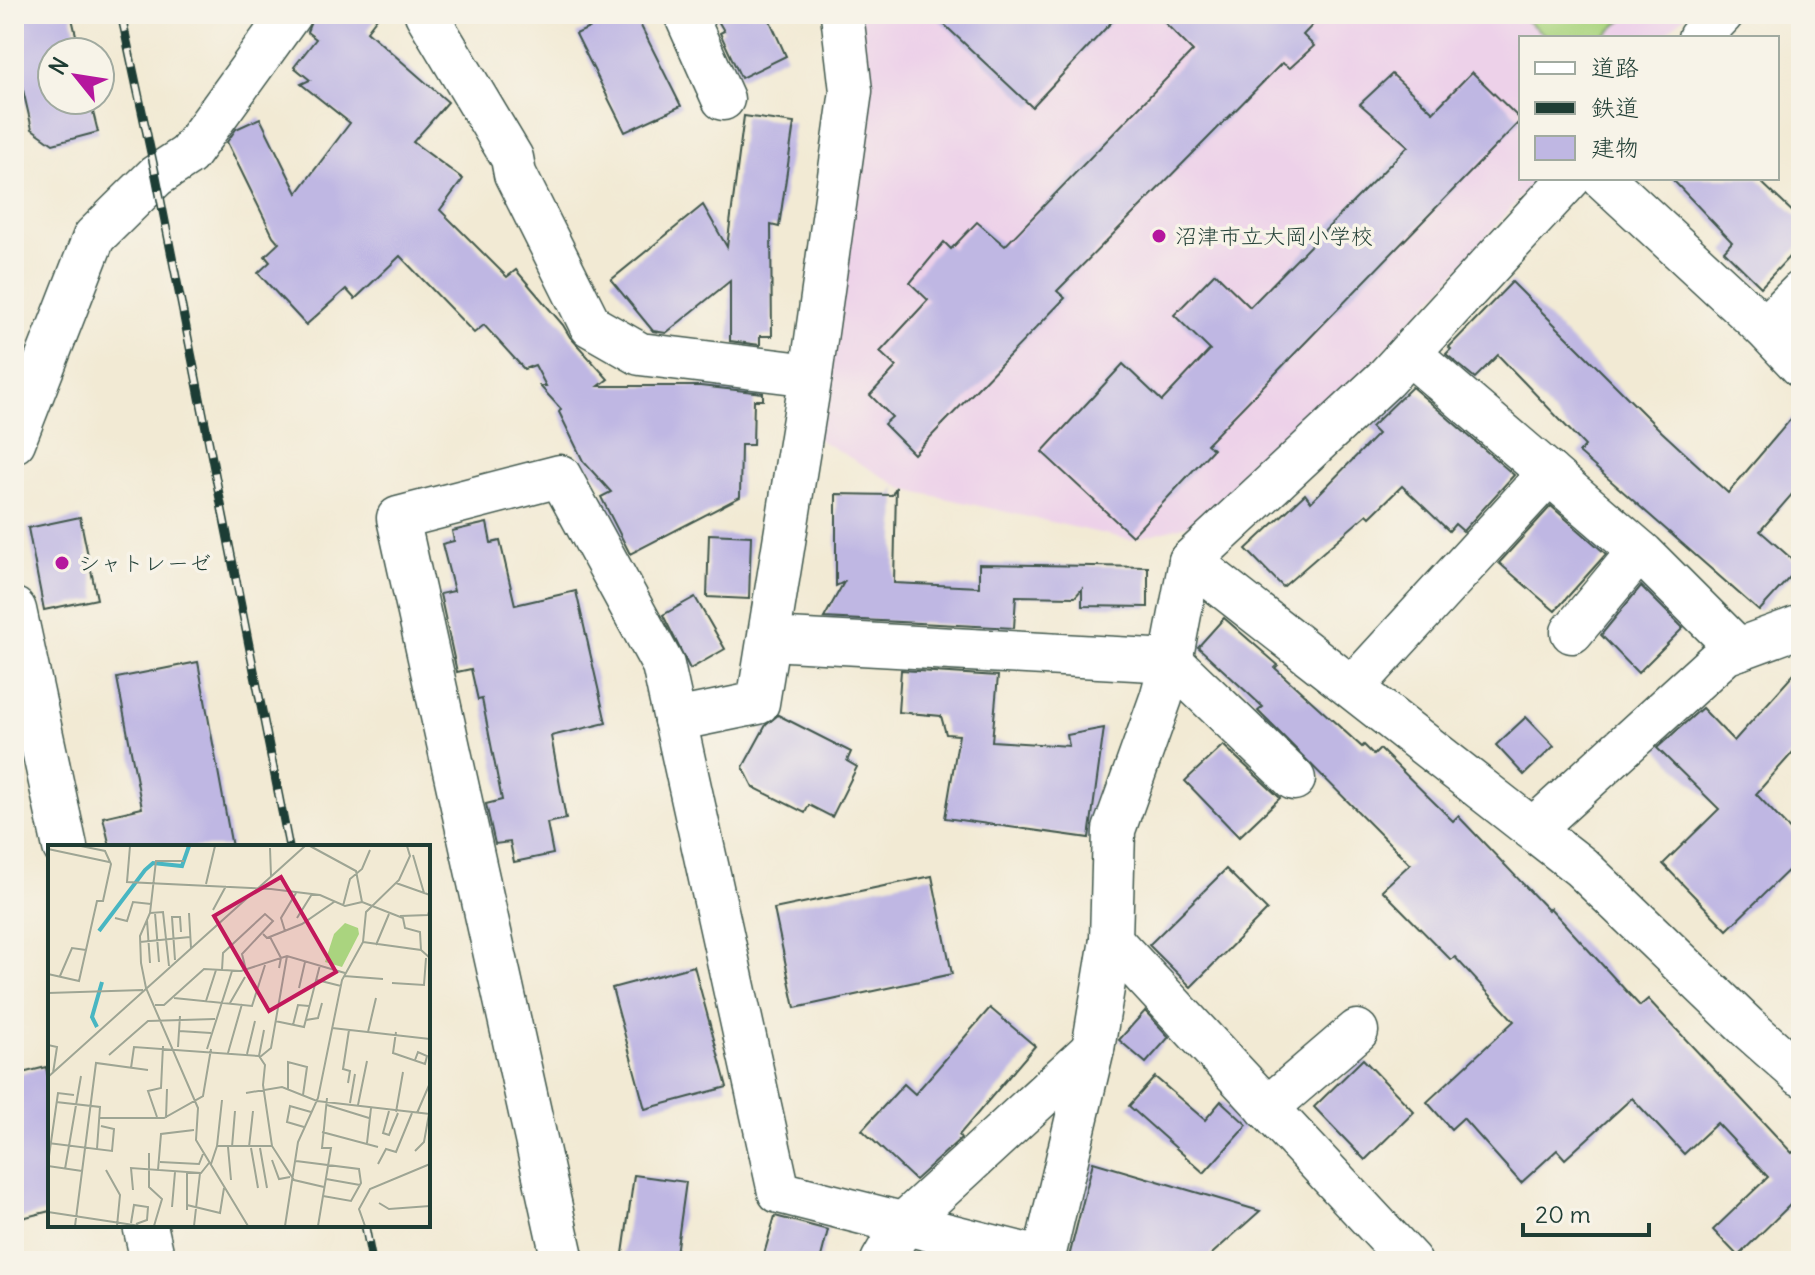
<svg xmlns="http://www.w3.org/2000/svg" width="1815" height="1275" font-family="Delius,'Klee One',sans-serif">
	<rect width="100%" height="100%" fill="#f7f3e8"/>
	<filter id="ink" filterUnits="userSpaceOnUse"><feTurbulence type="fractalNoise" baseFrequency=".0125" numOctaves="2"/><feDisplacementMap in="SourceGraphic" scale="16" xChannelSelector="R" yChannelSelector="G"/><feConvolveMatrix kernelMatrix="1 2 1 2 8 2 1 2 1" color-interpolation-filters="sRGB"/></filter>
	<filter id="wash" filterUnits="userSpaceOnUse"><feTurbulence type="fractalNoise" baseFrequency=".006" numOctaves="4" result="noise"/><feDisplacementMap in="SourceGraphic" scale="32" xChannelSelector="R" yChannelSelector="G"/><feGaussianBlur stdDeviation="1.8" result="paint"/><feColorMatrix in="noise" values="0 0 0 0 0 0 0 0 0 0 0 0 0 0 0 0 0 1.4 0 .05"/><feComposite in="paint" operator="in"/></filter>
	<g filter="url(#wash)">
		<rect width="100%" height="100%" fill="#f2ead4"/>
		<polygon fill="#edd1e9" points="845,14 1687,14 1661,38 1521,38 1521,178 1537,178 1437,294 1298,441 1214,518 1131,540 904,489 806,432"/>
		<polygon fill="#aad47f" stroke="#64885a" stroke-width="2" points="1518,14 1629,14 1602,38 1549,38"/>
		<g id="blocks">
			<g fill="#bfb7e3">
				<polygon points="14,14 71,14 80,52 52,52 52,100 90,100 98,132 53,144 32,129 14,51"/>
				<polygon points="314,14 380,14 367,31 448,102 413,142 463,179 440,210 507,277 516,270 563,325 570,337 608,379 599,386 700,386 763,393 763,400 754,400 753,445 741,445 740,497 630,554 601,497 611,492 583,461 559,412 561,409 540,386 546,386 535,365 524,369 484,325 474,333 400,256 355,299 346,289 306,325 258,273 270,262 265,256 279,243 273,236 227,142 236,129 260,118 297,193 350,123 301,84 310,80 294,67 316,39 307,32"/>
				<polygon points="619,14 635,14 681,106 625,132 576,34"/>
				<polygon points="714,14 767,14 786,56 741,78 720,33 724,31"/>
				<polygon points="933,14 1119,14 1032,107"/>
				<polygon points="1156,14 1323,14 1303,35 1314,46 1290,68 1282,63 1057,291 1065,298 914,454 884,424 892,417 870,395 896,367 880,352 928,300 910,283 944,242 951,249 977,222 1005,246 1193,51"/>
				<polygon points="1472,72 1521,120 1207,444 1213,449 1132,536 1042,452 1123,364 1162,401 1210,350 1174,315 1215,273 1250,307 1408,146 1360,104 1392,74 1433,112"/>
				<polygon points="744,116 794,123 779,227 771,225 772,336 760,336 760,345 730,341 730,281 666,333 653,331 611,280 703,205 727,247"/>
				<polygon points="1671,178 1757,178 1801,220 1801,244 1761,287 1724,251 1732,242"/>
				<polygon points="1512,282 1662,432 1728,493 1801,407 1801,484 1760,531 1800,566 1759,611 1579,453 1585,446 1498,355 1475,378 1446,354 1451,349 1449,347"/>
				<polygon points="1412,387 1514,475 1463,531 1455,524 1449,531 1402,486 1370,517 1367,514 1283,587 1246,549 1305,494 1311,502 1378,434 1371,427"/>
				<polygon points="896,487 894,583 979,587 979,564 1148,567 1148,607 1082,606 1082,589 1075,597 1016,596 1014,628 824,618 844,582 836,586 836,494 892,495"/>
				<polygon points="1551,506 1606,554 1555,611 1499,563"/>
				<polygon points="80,517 97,599 44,610 28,528"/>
				<polygon points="487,523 491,543 500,541 515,605 576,591 606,723 551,736 566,819 547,823 553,854 514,862 510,842 495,844 486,804 502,800 482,699 478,700 471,669 457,672 440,594 454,591 442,544 454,541 452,531"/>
				<polygon points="709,534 751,536 749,599 707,597"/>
				<polygon points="1641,586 1683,628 1638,673 1601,635"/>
				<polygon points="695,597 725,649 690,669 663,615"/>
				<polygon points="1224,618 1278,665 1275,668 1362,747 1364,745 1374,755 1380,749 1453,821 1458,816 1548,910 1550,908 1640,1006 1648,999 1792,1153 1801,1145 1801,1210 1793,1202 1738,1256 1713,1230 1768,1177 1717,1123 1684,1154 1632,1098 1565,1159 1557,1150 1521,1183 1463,1118 1451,1129 1427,1102 1514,1021 1455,957 1451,960 1382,890 1410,864 1258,711 1263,707 1198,647"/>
				<polygon points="198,662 232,847 110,847 103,817 142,808 117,678"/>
				<polygon points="1801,666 1801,743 1756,794 1801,841 1801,858 1727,930 1663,864 1719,809 1657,748 1702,708 1734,741"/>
				<polygon points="901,670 998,676 992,741 1069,746 1067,735 1104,728 1089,838 945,818 959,735 946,734 941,716 898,712"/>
				<polygon points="778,715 851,752 847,761 857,767 832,817 809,805 805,813 753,787 743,767 766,725"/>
				<polygon points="1526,717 1554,746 1524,775 1496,745"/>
				<polygon points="1223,745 1280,798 1239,837 1185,781"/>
				<polygon points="1226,869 1267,910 1191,987 1149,945"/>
				<polygon points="932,876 952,974 795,1008 774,909"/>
				<polygon points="694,966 727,1087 645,1109 612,988"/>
				<polygon points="990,1008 1035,1046 959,1135 961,1138 915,1180 862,1130 904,1084 915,1094"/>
				<polygon points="1145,1011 1169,1037 1146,1063 1119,1040"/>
				<polygon points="1363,1059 1414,1112 1365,1160 1314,1107"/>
				<polygon points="46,1067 50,1086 50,1211 14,1220 14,1075"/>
				<polygon points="1155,1077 1205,1120 1221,1101 1247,1125 1204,1173 1129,1106"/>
				<polygon points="1093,1162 1260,1211 1204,1261 1068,1261"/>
				<polygon points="634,1175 686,1182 675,1261 622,1261"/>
				<polygon points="775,1216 828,1230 820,1261 762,1261"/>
			</g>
		</g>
	</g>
	<g filter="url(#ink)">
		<use href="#blocks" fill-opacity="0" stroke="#3f574c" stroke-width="2"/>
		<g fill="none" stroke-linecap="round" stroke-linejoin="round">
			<g stroke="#3f574c" stroke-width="45">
				<g id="street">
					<polyline points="426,14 512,158 515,174 591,326 640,354 811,375"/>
					<polyline points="685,14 723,99"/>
					<polyline points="1699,38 1722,14"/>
					<polyline points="1603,178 1765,328 1801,366"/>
					<polyline points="1765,328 1801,292"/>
					<polyline points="1409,353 1643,554 1738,649"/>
					<polyline points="14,442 94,237 156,176 188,155 290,14"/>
					<polyline points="1190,561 1581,867 1747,1027 1801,1075"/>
					<polyline points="1572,632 1639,551"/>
					<polyline points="769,639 1171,661 1294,779"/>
					<polyline points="1353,687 1549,473"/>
					<polyline points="675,720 758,703 811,375 851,91 842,14"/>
					<polyline points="1533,829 1725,654 1801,626"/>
					<polyline points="1111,940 1410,1261"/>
					<polyline points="1267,1108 1357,1031"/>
					<polyline points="563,1261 398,518 560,476 663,665 779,1192 1044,1259"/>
					<polyline points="882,1261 904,1223 1093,1049"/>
					<polyline points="1043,1261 1093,1049 1111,940 1114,830 1161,698 1171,661 1190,561 1385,379 1570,178"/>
				</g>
			</g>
			<g stroke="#3f574c" stroke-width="47">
				<g id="highway">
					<polyline points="14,610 65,847"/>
					<polyline points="145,1225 153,1261"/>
				</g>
			</g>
			<use href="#street" stroke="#fff" stroke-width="42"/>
			<use href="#highway" stroke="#fff" stroke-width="44"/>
			<g stroke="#1f3d34" stroke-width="9">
				<g id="rail">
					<polyline points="121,14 156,176 289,847"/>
					<polyline points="365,1225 372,1261"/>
				</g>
			</g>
			<use href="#rail" stroke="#f7f3e8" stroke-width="6" stroke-dasharray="18" stroke-linecap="butt"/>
		</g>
	</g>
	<g fill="#b5179e" stroke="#f7f3e8" stroke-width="3">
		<circle cx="1159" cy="236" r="8"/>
		<circle cx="62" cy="563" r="8"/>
	</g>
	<g text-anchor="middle" stroke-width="7" stroke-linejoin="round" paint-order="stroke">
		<g font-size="22" fill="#1f3d34" stroke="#f7f3e8" text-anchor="start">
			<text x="1175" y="244">沼津市立大岡小学校</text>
			<text x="78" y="571">シャトレーゼ</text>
		</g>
	</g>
	<g transform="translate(48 845)">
		<rect width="382" height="382" fill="#f2ead4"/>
		<path d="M 297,78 L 310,83 L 311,89 L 294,122 L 277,117 L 286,89 Z" fill="#aad47f"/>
		<path fill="none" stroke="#48b6c2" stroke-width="4" d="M 51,86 L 97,25 L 105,18 L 134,21 L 141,1M 49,182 L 44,172 L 54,137"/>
		<path fill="none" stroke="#9ea594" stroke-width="2" d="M 82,1 L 79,37 L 223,44 L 272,50 L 297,61 L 314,57M 262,1 L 308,26 L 314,57 L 355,73 L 357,83 L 372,87 L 373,105M 222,3 L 223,31M 0,4 L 61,17M 365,10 L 376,48M 136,16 L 108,16 L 102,68 L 92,91 L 93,118 L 98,143 L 150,263 L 148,295 L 200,381M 348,38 L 382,50M 158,39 L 167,1M 295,61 L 302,34 L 314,24 L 322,5M 165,65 L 178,41M 102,68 L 115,67 L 121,121M 107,68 L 111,117M 141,68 L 143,103M 352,71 L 380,70 L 382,63M 67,73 L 79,76 L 85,57 L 103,59M 249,73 L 264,49M 99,75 L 102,118M 237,86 L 233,73 L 248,48M 215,89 L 219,93 L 254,79 L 286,57M 222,92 L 233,113 L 231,123M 92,97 L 142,92M 315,97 L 373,105 L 382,113M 328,100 L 341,69M 127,115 L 124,72 L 132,72 L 133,87M 174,125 L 175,108 L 217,69 L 225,76 L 194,109 L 198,125M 0,129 L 31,136 L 49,56 L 55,56 L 63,19 L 57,6 L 33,1M 12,131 L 24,103 L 38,105M 296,131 L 335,134M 269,135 L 293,141M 344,138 L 376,140 L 378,113M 251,143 L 257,117M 0,148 L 95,145M 126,153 L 204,161 L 217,120M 158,156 L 168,125M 182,158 L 197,132M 107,160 L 116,160 L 156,124 L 193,126 L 239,111 L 297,128M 258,175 L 270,173 L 274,158M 227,176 L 256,182 L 272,120M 245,180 L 250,160 L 261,161M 284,183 L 382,194M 131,186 L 163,188M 320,187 L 328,153M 348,187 L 345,208 L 377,219 L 379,211 L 370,207 L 367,215M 0,200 L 9,202 L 5,228M 130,202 L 132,171M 159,204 L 184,126M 180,208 L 194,159M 199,209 L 207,176M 61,210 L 100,176 L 167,174M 211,211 L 216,185M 212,212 L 223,203 L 239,111M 83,223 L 86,202 L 211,211 L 217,220 L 215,240 L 224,301 L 246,335 L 276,342M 0,232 L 257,1M 300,238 L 302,226 L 295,224 L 301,185M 240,244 L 240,217 L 259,222 L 255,250M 198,248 L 234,242 L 269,256 L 382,269M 8,257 L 52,262 L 49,304M 302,258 L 307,229M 279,260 L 321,273M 310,260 L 319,216M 341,266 L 335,288 L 341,290 L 350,268M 348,267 L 355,227M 369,268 L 382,238M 109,272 L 100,246 L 113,243 L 115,201M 52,273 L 116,273 L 155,251 L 163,204M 118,273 L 119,244M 256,282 L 239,277 L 242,261 L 263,267M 274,287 L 330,302M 0,298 L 64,306 L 66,284 L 53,281M 319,298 L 323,263M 169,301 L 174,255M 180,302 L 183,335M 184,302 L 187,266M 201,302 L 205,266M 203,303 L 210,343M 212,303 L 219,343M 367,306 L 376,297 L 381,269M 101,308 L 101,342 L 114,354 L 106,381M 224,315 L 231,334 L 242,332M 248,316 L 311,324 L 313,338 L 303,356 L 275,351M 112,317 L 151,319 L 155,309M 0,318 L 10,248 L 26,250M 163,319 L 169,301 L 224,301M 330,319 L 338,304 L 348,307 L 364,268M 0,321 L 34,326M 17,324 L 33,231M 58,325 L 72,350 L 69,381M 110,325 L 113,289 L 146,285M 139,327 L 139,365M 278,334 L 312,340M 85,345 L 83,323 L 153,328 L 161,318M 331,358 L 341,364 L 382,361M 139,360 L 172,368 L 176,343M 124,362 L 127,327M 0,367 L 92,381M 83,378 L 86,360 L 100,362 L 99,375 L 88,379M 27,381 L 48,218 L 100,225M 146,381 L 152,328M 237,381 L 250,297 L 270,253 L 294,135 L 315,97 L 318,67 L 351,35 L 362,11 L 359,1M 270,381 L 283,303 L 274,303 L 279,253M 317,381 L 311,364 L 322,344 L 382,319"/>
		<path fill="#c2185b" fill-opacity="0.15" stroke="#c2185b" stroke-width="4" d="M 233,32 L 288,127 L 221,166 L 166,71 Z"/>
		<rect width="382" height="382" fill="none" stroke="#1f3d34" stroke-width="4"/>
	</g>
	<rect width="1815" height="1275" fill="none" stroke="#f7f3e8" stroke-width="48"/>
	<rect x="1519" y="36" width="260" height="144" fill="#f7f3e8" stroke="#a1aaa0" stroke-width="2"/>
	<rect x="1535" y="62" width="40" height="12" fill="#ffffff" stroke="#a1aaa0" stroke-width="2"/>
	<text x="1591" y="76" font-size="24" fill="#1f3d34">道路</text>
	<rect x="1535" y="102" width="40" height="12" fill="#1f3d34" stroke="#a1aaa0" stroke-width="2"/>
	<text x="1591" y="116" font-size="24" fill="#1f3d34">鉄道</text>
	<rect x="1535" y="136" width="40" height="24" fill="#bfb7e3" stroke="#a1aaa0" stroke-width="2"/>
	<text x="1591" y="156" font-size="24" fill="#1f3d34">建物</text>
	<g transform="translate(76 76) rotate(300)"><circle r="38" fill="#f7f3e8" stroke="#a1aaa0" stroke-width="2"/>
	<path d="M0-6L14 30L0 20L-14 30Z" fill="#b5179e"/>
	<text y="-12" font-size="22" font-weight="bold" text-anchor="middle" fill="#1f3d34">N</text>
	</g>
	<path d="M1523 1223v12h126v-12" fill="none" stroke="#1f3d34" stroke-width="4"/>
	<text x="1535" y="1223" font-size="24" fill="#1f3d34" stroke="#f7f3e8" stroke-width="6" paint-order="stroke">20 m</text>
</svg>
